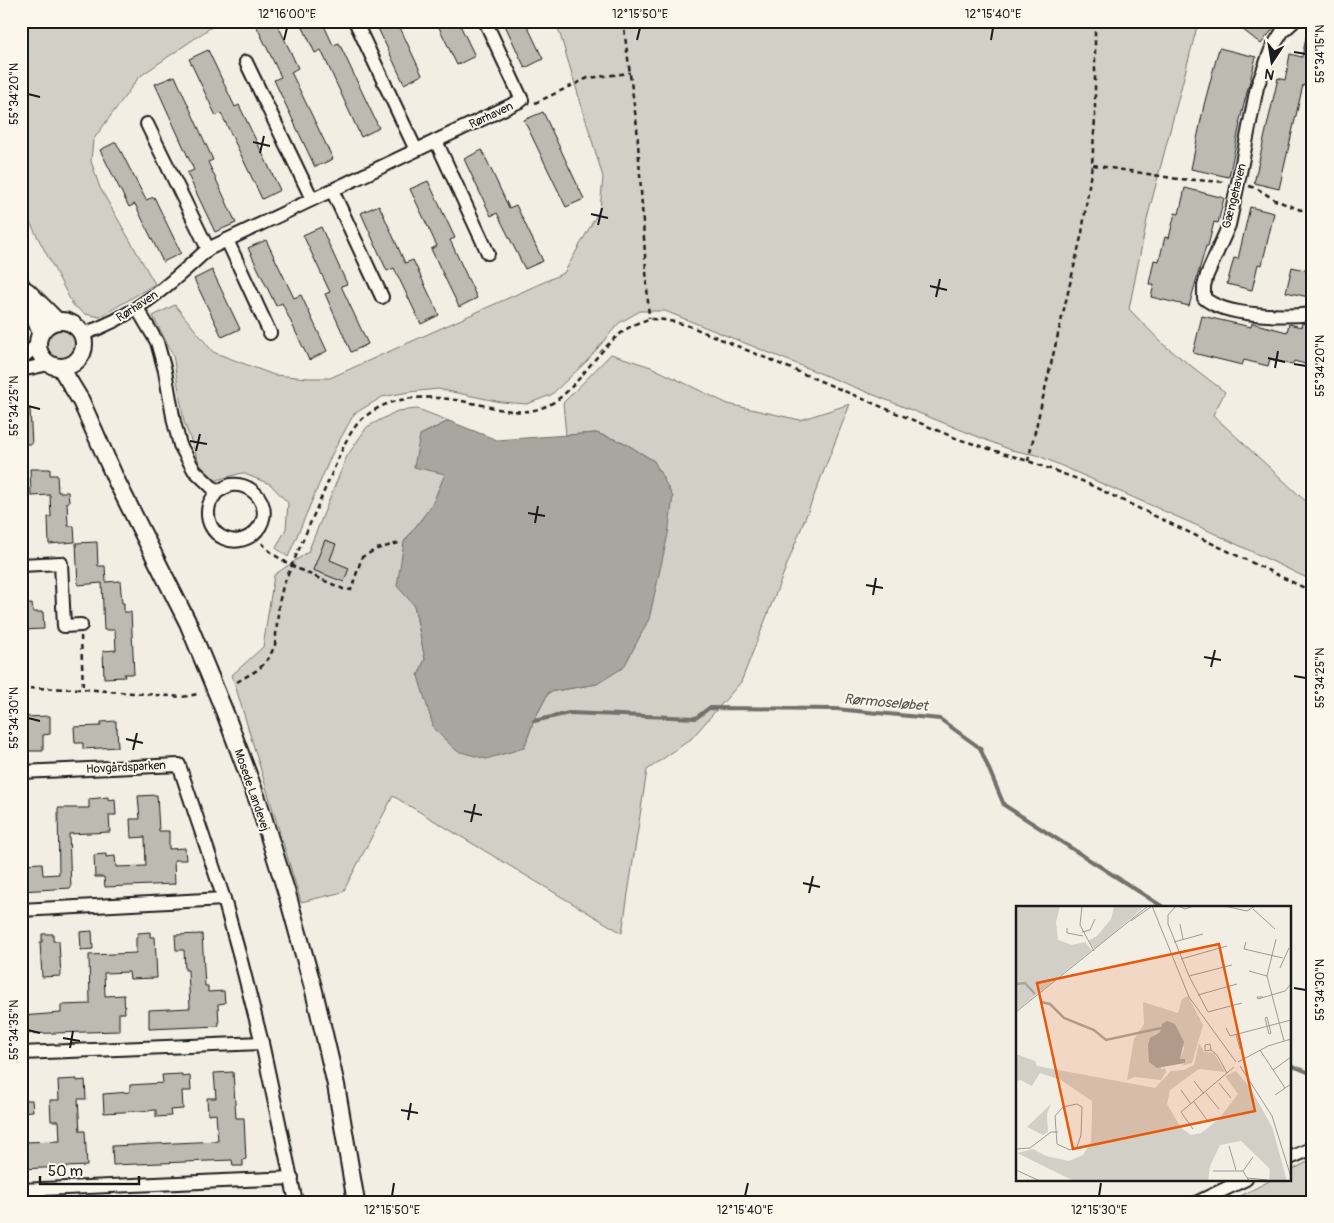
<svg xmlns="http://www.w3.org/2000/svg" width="1334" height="1223" font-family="Pangolin,sans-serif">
	<rect width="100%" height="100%" fill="#f2eee4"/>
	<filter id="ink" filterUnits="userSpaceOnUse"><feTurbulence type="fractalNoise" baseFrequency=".02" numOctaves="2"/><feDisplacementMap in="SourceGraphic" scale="10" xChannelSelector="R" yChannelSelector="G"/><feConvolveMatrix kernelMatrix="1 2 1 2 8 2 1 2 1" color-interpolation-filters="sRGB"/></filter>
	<g filter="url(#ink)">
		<g fill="#d2cfc6" stroke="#777671">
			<polygon points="21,21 220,21 139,77 93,140 91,161 100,188 155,284 100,317 85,314 73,305 21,205"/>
			<polygon points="556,21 1200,21 1198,23 1148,215 1129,309 1164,345 1225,392 1213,415 1313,508 1313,581 1207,530 1037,455 1011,450 665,311 640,311 619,323 587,361 551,395 527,404 501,402 438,389 409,392 382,397 354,414 332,454 288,557 276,548 286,529 288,503 270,484 242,473 213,481 201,468 184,422 173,355 153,316 175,305 213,352 274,375 308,378 330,378 564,273 600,209 603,177"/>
			<circle cx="60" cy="346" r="16"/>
			<polygon points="611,354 651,367 728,404 800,420 850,404 741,682 691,739 647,770 622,933 393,796 343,892 301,902 232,675 263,647 274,575 308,552 347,456 367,427 397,411 418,409 449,421 420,435 445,474 432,505 404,542 414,605 425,659 418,676 524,748 534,720 549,692 597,684 654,461 623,442 596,433 566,435 563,403"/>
			<polygon points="1313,1159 1313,1202 1229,1202 1273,1179 1290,1179 1290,1171"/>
		</g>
		<polygon fill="#a9a6a0" stroke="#716f6b" points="449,421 497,440 596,433 623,442 654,461 673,497 668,534 649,619 624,667 597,684 549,692 534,720 524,748 486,759 457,751 434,729 418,676 425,659 414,605 397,586 404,542 432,505 445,474 414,467 420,435"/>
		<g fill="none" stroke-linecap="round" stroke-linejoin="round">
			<g stroke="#716f6b" stroke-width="4">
				<polyline points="534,721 569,713 696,718 709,708 836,709 940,719 980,748 1004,805 1163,907"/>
				<polyline points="1290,1065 1313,1074"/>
			</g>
		</g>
		<g fill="#bdbab1" stroke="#1c1c1c">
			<polygon points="254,21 276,21 298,68 291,72 333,159 315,167 274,80 281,77"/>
			<polygon points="300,21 322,21 333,45 339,43 379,128 361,137 321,50 315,53"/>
			<polygon points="387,21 397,21 422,75 404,84 377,26"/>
			<polygon points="436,21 458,21 475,56 457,65"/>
			<polygon points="503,21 525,21 543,59 525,68"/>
			<polygon points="1232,21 1279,21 1261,44"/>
			<polygon points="1308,28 1313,29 1313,66 1308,86 1303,85 1279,189 1254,183 1278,78 1285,80 1288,65 1289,66 1288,65 1290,54 1302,57"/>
			<polygon points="1219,48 1256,57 1239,124 1240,124 1229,177 1191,169 1204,105"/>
			<polygon points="208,50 235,107 239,105 280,190 262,199 221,113 216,116 189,59"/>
			<polygon points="175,76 213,160 208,162 236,223 215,232 187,173 194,170 155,84"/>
			<polygon points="543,112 584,199 566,207 524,120"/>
			<polygon points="116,142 146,200 154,197 181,253 163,262 135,204 129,207 100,150"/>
			<polygon points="482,150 509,208 516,205 543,261 525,269 497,213 491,216 464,159"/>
			<polygon points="428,181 455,238 450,240 477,298 459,307 431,249 437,246 410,189"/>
			<polygon points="1185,188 1224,198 1218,223 1214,222 1208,246 1206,246 1189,306 1151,297 1154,285 1149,284 1154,260 1159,261 1165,237 1169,238 1175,213 1179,214"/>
			<polygon points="379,205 405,263 413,260 439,315 421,324 394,268 387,271 361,213"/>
			<polygon points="1250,207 1274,213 1262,265 1258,264 1252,290 1227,284 1234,258 1238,259"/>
			<polygon points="321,227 347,284 341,286 368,344 351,352 325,294 330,292 303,235"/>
			<polygon points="266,240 294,298 301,295 327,351 309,360 282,303 276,306 248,248"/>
			<polygon points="1292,267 1313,272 1313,298 1286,292"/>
			<polygon points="212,270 240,329 222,337 194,279"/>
			<polygon points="1202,316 1251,327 1252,323 1287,332 1289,324 1301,327 1302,323 1313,325 1313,360 1307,359 1305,364 1294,361 1292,365 1270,359 1268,366 1244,360 1242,365 1193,353"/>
			<polygon points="21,409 30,409 32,444 21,444"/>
			<polygon points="30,469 50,469 50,475 57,475 58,492 68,492 69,502 67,502 68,526 74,526 75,542 49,544 48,517 51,517 50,495 31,496"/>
			<polygon points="325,540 336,544 330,560 349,568 344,582 313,570"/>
			<polygon points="97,542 98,566 105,566 106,582 120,581 122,603 124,603 124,612 131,612 134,674 124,674 125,677 104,678 103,651 116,650 115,630 104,630 102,583 78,585 76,543"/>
			<polygon points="32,604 33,612 43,612 44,629 21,630 21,605"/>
			<polygon points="50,716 50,734 43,735 43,751 24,751 23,717"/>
			<polygon points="116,721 116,728 117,728 118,747 83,749 83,743 75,743 74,727 101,726 101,722"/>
			<polygon points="157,795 159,831 169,831 169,849 185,848 186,860 174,860 175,884 105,887 104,877 95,877 94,855 106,854 106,857 115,856 116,867 146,866 145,837 131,838 130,819 140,819 138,796"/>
			<polygon points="108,797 108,800 115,799 116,815 109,815 110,832 69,834 71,888 21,891 21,864 42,863 43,875 59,874 58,808 89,808 89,799"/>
			<polygon points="92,931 93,949 81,950 80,932"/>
			<polygon points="150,932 150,937 155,937 157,978 130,979 129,972 104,973 105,996 124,995 125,1013 119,1013 119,1031 21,1034 21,1016 61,1013 61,1005 90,1004 89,955 136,953 136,938 138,937 138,933"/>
			<polygon points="42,934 53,934 53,941 59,941 61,976 42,977 40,942 42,942"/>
			<polygon points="202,934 205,986 208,986 208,992 224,991 225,1003 218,1004 219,1026 149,1029 149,1010 190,1008 188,970 185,970 184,950 176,950 175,935"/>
			<polygon points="233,1072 236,1118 244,1118 246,1159 243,1160 243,1166 233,1166 232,1160 113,1165 112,1146 218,1141 216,1114 208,1115 207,1098 216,1098 214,1073"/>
			<polygon points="182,1074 182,1077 190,1076 191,1091 182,1091 183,1109 170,1110 171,1116 156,1117 156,1110 104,1113 103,1094 130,1092 130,1085 163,1083 162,1075"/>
			<polygon points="77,1079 77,1081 85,1080 86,1099 78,1099 80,1131 85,1131 87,1166 21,1169 21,1150 23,1150 23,1142 60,1141 59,1121 51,1121 50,1100 59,1100 58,1080"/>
			<polygon points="21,1100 32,1100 33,1111 21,1112"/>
		</g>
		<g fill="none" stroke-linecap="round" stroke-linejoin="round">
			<g stroke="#1c1c1c" stroke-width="16">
				<g id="minor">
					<polyline points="355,21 416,150"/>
					<path d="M 1294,21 L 1282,32 L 1271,50 L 1257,87 L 1238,183 L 1229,225 L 1207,275 L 1204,286 L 1204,298 C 1226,317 1285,317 1313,314"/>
					<polyline points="246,62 312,199"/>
					<polyline points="147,124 208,249"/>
					<polyline points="436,141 488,253"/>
					<polyline points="332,190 382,297"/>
					<polyline points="227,240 270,333"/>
					<path d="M 137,308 L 157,342 L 165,371 L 174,422 L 180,445 L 194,470 L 217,492 C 221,490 226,486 231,485 C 245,483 260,493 263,507 C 265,513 263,521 260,526 C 241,555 201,537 209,505 C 210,501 214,496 217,492"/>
					<path d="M 82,334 C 132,319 170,284 208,249 L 522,100 L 485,21"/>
					<polyline points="21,359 38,344"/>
					<polyline points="21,370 49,364"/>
					<polyline points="21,565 61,563 64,626 81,625"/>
					<polyline points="21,772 179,765 224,899 240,957 262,1043 296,1202"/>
					<polyline points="21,910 224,899"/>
					<polyline points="21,1053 262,1043"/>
					<polyline points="1290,1158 1313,1148"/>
					<polyline points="21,1190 292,1178"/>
					<polyline points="1198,1202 1246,1179"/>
				</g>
			</g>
			<g stroke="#1c1c1c" stroke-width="20">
				<g id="major">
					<polyline points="21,285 41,333"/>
					<polyline points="27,291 57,321"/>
					<circle cx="61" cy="344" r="23"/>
					<polyline points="61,368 81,401 116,480 188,623 225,713 259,804 288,897 314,991 336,1085 356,1202"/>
				</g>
			</g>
			<g stroke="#1c1c1c" stroke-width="2.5" stroke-dasharray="5 4" stroke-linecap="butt">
				<polyline points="623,21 637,127 649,318"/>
				<polyline points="535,103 588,78 630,73"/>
				<polyline points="1093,165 1178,179 1226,182"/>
				<polyline points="1249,186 1258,189 1275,200 1301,210 1313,205"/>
				<polyline points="1028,461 1082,233 1092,165 1095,118 1095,21"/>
				<path d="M 262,543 C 277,563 320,578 343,589 L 351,590 L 362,557 L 377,549 L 399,543"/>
				<polyline points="81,636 83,689"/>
				<path d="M 237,682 L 259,669 L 269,658 L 275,645 L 279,603 L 283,586 L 345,443 C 349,436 354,427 360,421 C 394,389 440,396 482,405 C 501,410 522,415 541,408 C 557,403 567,392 577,381 C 596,359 613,333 640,322 C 644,321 647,319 651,319 C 665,319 679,323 692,327 L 958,439 L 1028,461 L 1080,480 L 1313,592"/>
				<polyline points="21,688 83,689 182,697 198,694"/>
			</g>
			<use href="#minor" stroke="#fbf7ec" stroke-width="12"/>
			<use href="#major" stroke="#fbf7ec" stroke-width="16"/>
		</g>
	</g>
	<path fill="none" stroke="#1c1c1c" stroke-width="2" d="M 284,40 L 287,28M 637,40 L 640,28M 991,40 L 993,28M 1294,52 L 1306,54M 28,94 L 40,97M 253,142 L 270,146M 260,153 L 264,136M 591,214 L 608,218M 598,225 L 602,208M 930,286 L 947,290M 936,297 L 940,279M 1268,358 L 1285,362M 1294,364 L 1306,366M 1275,368 L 1278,351M 28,406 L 40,409M 190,441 L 207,444M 196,451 L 200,434M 528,513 L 545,516M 535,523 L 538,506M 866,585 L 883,588M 873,595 L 876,578M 1204,657 L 1221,660M 1211,667 L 1215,650M 1294,676 L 1306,678M 28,718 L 40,721M 126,739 L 143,743M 133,750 L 137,733M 464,811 L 482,815M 471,822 L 475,804M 803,883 L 820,887M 809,893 L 813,876M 1294,988 L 1306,990M 28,1030 L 40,1033M 63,1038 L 80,1041M 70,1048 L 73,1031M 401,1110 L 418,1113M 408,1120 L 411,1103M 392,1196 L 394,1183M 745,1196 L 748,1183M 1099,1196 L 1101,1183"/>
	<g text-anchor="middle" stroke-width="4" stroke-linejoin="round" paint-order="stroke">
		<g font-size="12" fill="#1c1c1c" stroke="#fbf7ec">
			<text transform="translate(491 115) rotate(-25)" y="4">Rørhaven</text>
			<text transform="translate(1234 196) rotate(-76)" y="4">Gængehaven</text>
			<text transform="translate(137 306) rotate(-33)" y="4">Rørhaven</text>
			<text transform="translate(126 767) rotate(-3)" y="4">Hovgårdsparken</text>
			<text transform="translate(252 790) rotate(71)" y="4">Mosede Landevej</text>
		</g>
		<g font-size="14" font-style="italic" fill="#545351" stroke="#fbf7ec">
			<text transform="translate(886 702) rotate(5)" y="5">Rørmoseløbet</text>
		</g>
	</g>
	<g transform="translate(1016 906)">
		<rect width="275" height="275" fill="#f2eee4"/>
		<path d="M 0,0 L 44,0 L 40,16 L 42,34 L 56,39 L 69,36 L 76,44 L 0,105 ZM 98,0 L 129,0 L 79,43 L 72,35 L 81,30 L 95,13 ZM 172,90 L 187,119 L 176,157 L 165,160 L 169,157 L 164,153 L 168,142 L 162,127 L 146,118 L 144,126 L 138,129 L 145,163 L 149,162 L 150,166 L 145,174 L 118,171 L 111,174 L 118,133 L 128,118 L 127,96 L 162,107 L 166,93 ZM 183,137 L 188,146 L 198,147 L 209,166 L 183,163 L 154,184 L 151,198 L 165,222 L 175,229 L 185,227 L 202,214 L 222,188 L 209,170 L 220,165 L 235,183 L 256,221 L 271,275 L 253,275 L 254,263 L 225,235 L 204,239 L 194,260 L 192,275 L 58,275 L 1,247 L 17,243 L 30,250 L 53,255 L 67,249 L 75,236 L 76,209 L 76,195 L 45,174 L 24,167 L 16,180 L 4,174 L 0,176 L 0,148 L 19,155 L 21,160 L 139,182 L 155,165 L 168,164 L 178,159 ZM 35,198 L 31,208 L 32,226 L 27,229 L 11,221 Z" fill="#d2cfc6"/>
		<path d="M 151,115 L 159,118 L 168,136 L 164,153 L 169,153 L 169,157 L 141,162 L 133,156 L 132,139 L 134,132 L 144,126 L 146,118 Z" fill="#a9a6a0"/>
		<path fill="none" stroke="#a9a6a0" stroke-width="2.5" d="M 0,78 L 9,77 L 19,88M 25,96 L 34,98 L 48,112 L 78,124 L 90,134 L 145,122"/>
		<path fill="none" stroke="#9c9a94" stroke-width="1" d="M 66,0 L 64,19 L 78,45M 136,0 L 173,91 L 220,156M 160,0 L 152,9 L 152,18 L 173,70 L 192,106 L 226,97M 163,0 L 169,3 L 178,0M 208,0 L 231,5 L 239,0M 237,3 L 259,23M 115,15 L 136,0M 164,18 L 167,33M 51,22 L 51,27 L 67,30M 66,26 L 74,24 L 79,13M 260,33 L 251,70 L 268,135M 158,36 L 187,28M 230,36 L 228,43 L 267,52M 165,53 L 211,40M 264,62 L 273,42M 233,65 L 251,70M 173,70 L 216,59M 182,89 L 221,78M 247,91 L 241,91 L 242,93 L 269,85 L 275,78M 0,106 L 132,0M 251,111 L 255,127 L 253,128 L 249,112 ZM 210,122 L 214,130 L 275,114M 220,128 L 224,143M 195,144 L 194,138 L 189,139 L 189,145 L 195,144 L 201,149 L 211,167M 244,144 L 269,182M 222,156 L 252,140 L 275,133M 224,160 L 256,210 L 275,271M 257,164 L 275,151M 178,175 L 188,188M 203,177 L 215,192M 165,184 L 175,198M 190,187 L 203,203M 259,189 L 275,178M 178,196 L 191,214M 61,198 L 66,201 L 65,229 L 61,241 L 54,244 L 41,238 L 39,210 L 47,201 ZM 177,223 L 165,206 L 218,161M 213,240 L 220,264M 0,243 L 14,242 L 35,226 L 42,226M 0,264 L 24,275M 197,265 L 227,265M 231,272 L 252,274M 233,275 L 227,265 L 237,251"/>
		<path fill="#e8590c" fill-opacity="0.15" stroke="#e8590c" stroke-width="2.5" d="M 203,38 L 239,205 L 57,243 L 21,77 Z"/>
		<rect width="275" height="275" fill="none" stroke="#1c1c1c" stroke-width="2.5"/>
	</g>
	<rect width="1334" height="1223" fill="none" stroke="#fbf7ec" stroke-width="55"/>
	<g transform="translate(1272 62) rotate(192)" stroke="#fbf7ec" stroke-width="4" paint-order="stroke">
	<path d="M0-4L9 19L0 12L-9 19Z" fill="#1c1c1c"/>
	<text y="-8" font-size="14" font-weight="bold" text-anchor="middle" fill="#1c1c1c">N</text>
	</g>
	<path d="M40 1176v8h99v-8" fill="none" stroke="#1c1c1c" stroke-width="2.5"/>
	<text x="48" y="1176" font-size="15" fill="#1c1c1c" stroke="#fbf7ec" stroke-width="4" paint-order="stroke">50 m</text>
	<rect x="28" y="28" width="1278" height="1168" fill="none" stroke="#1c1c1c" stroke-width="2"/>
	<g font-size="12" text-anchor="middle" fill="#1c1c1c">
		<text x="287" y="18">12°16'00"E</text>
		<text x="640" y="18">12°15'50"E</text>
		<text x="993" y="18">12°15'40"E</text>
		<text transform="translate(1320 54) rotate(-90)" y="4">55°34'15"N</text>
		<text transform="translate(14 94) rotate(-90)" y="4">55°34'20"N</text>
		<text transform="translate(1320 366) rotate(-90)" y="4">55°34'20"N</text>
		<text transform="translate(14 406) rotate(-90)" y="4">55°34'25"N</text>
		<text transform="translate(1320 678) rotate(-90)" y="4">55°34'25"N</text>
		<text transform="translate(14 718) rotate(-90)" y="4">55°34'30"N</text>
		<text transform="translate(1320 990) rotate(-90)" y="4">55°34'30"N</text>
		<text transform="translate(14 1030) rotate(-90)" y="4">55°34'35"N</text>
		<text x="392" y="1214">12°15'50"E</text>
		<text x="745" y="1214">12°15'40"E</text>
		<text x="1099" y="1214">12°15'30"E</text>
	</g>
</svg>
